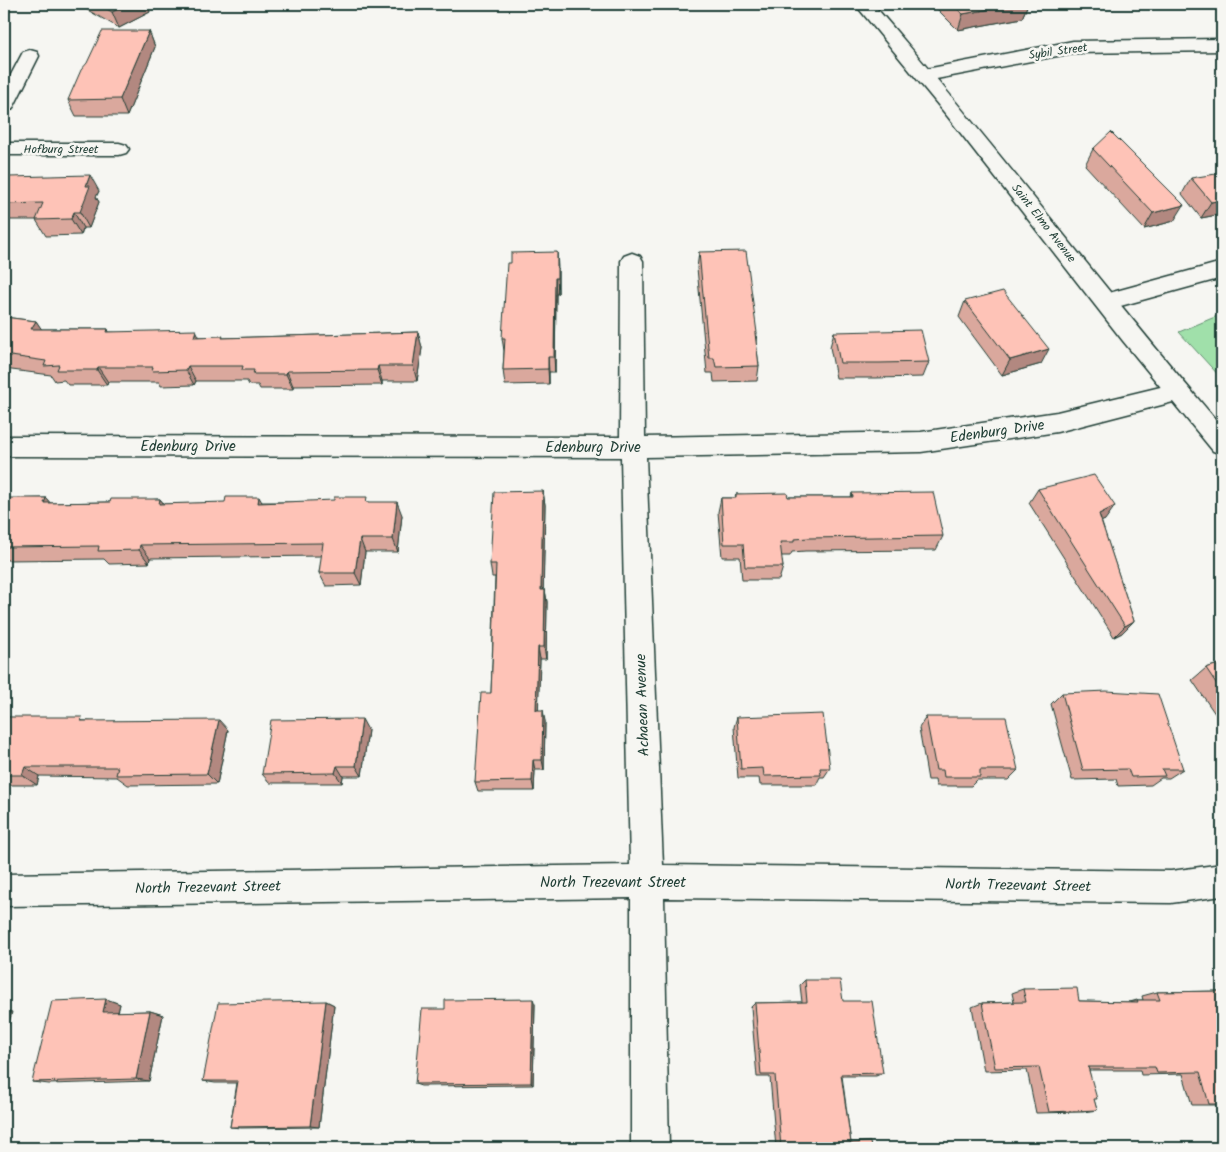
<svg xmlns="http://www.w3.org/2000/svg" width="1226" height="1152" font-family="Kalam,sans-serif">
	<rect width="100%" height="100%" fill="#f6f6f2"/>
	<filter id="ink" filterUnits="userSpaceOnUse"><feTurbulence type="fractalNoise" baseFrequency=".02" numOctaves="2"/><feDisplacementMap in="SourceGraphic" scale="10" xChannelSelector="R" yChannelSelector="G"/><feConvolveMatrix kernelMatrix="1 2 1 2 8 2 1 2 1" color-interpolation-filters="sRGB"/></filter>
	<g filter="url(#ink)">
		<polygon fill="#a0e0aa" stroke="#608e6f" points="1222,314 1222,379 1179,332"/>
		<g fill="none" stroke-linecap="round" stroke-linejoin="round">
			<g stroke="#1f3d34" stroke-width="3">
				<g id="minor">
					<polygon points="1222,39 1222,51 1073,53 926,81 919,79 917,75 919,71 926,69 1073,41"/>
					<polygon points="30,50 37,52 39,56 14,106 11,110 4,112 4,88 23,52"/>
					<polygon points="4,143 119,143 126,145 129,149 126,153 119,155 4,155"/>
					<polygon points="632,253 640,256 643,261 645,437 921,432 1057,412 1177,383 1186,385 1189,392 1186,399 1177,401 1057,432 921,452 646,457 663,865 1171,871 1222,864 1222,896 1171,903 664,898 669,1148 631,1148 631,898 4,906 4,874 630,865 621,457 4,456 4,436 620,437 621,261 624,256"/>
					<polygon points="1222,262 1222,278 1106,310 1098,308 1095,302 1098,296"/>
				</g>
			</g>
			<g stroke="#1f3d34" stroke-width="3">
				<path id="secondary" d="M 855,4 L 873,4 C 993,142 1103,288 1222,427 L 1222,454 L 1213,451 L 1123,341 L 948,117 Z"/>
			</g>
			<use href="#minor" fill="#f6f6f2" fill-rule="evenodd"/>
			<use href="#secondary" fill="#f6f6f2" fill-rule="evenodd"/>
		</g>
		<g fill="#daa89d" stroke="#1f3d34">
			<polygon points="77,4 147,4 150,12 119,28"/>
			<polygon points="932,4 1028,4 1022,18 958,30"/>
			<polygon points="149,31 155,47 127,116 76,116 68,100"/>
			<polygon points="1222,76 1222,83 1220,80"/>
			<polygon points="1093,149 1174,221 1144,229 1085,165"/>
			<polygon points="1191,178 1222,214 1201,218 1182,194"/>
			<polygon points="4,187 99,191 96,197 99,202 89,228 83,228 81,235 46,236 36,220 7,220 4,216"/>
			<polygon points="699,252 757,333 756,342 759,366 757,381 714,382 713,373 707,373 697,268"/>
			<polygon points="558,268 558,294 556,294 555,372 549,372 549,384 505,385 503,370 504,351 502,338"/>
			<polygon points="965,301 1041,364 1002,375 959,317"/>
			<polygon points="4,317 36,321 41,329 108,329 109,332 223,338 418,332 422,348 417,381 382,381 382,385 293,386 293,389 260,389 258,385 249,385 247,381 196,381 194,385 161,386 159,382 108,382 107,385 68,385 64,380 55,381 51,375 4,369"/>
			<polygon points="834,332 929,362 923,377 875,378 836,378 830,347"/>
			<polygon points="1038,489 1105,520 1101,521 1134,621 1122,633 1114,637 1029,503"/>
			<polygon points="543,491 545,505 543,590 545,590 547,602 546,659 540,659 538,710 545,721 544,770 535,770 534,791 478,791 475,782 491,693 495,577 492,577 490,564"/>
			<polygon points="852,493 943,536 936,550 805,551 792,552 790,556 781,556 783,567 779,580 742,580 740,557 722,557 718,512 721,498 735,498 736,494 788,497 851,497"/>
			<polygon points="46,498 50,503 110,502 160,499 164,504 262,502 369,502 402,515 398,552 365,552 361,585 326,586 319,573 322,556 150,558 149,563 109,564 104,559 4,560 4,499"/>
			<polygon points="1222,663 1222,724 1192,680 1206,668"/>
			<polygon points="1062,693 1183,769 1169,778 1161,778 1151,785 1118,786 1116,779 1072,780 1051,704"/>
			<polygon points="4,717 87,721 228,730 217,784 128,785 117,777 39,776 37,785 4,785"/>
			<polygon points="737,717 830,768 824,777 820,777 816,785 760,785 759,778 738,778 734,727"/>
			<polygon points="926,717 1018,770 1008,780 977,780 971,786 936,786 935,780 928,780 919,728"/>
			<polygon points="368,730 362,776 343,776 342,783 270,783 262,774"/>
			<polygon points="805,980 843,1001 883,1073 876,1076 842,1076 851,1143 871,1148 776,1148 770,1077 757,1077 751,1007 755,1003 802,1002 800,985"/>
			<polygon points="1023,989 1079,1001 1130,1002 1137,1000 1143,1000 1142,996 1157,992 1222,991 1222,1105 1192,1105 1183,1074 1141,1075 1140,1070 1089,1070 1094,1100 1097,1110 1083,1112 1036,1113 1027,1070 984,1071 972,1007 982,1003 1014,1002 1012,993"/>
			<polygon points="106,999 120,1004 118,1012 150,1011 163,1015 149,1081 49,1084 32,1082"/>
			<polygon points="326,1001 334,1005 319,1127 241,1128 230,1127 237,1083 215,1083 203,1081"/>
			<polygon points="535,1004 533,1085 421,1086 415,1084 445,1009"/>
		</g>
		<g fill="#b28880" stroke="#1f3d34">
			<polygon points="128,4 147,4 150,12 119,28 112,12"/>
			<polygon points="1018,4 1028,4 1022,18 958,30 963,14"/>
			<polygon points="149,31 155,47 127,116 120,99"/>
			<polygon points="90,175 99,191 96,197 99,202 89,228 80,212 86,186"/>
			<polygon points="1222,200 1222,214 1201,218 1211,202"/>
			<polygon points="1184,205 1174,221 1144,229 1153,213"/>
			<polygon points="74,212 83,228 81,235 71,219"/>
			<polygon points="557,252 558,268 558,294 557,278"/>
			<polygon points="555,278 556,294 555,372 554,357"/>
			<polygon points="36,321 47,337 31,329"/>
			<polygon points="196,330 204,346 194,337"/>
			<polygon points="418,332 422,348 417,381 413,366"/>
			<polygon points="1049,349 1041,364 1002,375 1010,360"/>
			<polygon points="548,357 549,372 549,384 548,369"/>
			<polygon points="188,366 196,381 194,385 186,370"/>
			<polygon points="378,366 382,381 382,385 377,370"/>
			<polygon points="98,367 108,382 107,385 97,370"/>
			<polygon points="287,371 293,386 293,389 286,374"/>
			<polygon points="543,491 545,505 543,602 541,590"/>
			<polygon points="259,497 267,511 258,503"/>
			<polygon points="46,498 57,511 44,503"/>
			<polygon points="160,499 170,512 159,504"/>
			<polygon points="397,502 402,515 398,552 393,539"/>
			<polygon points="1115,506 1105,520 1088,528 1099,514"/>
			<polygon points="360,539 365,552 361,585 355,573"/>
			<polygon points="140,545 150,558 149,563 139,550"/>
			<polygon points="545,590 547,602 546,659 544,647"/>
			<polygon points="1134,621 1122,633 1114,637 1125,626"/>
			<polygon points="538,647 540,659 538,721 536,710"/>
			<polygon points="543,710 545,721 544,770 542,760"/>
			<polygon points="362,719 368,730 362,776 356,766"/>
			<polygon points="219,720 228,730 217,784 207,774"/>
			<polygon points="533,760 535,770 534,791 532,781"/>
			<polygon points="337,766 343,776 342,783 335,773"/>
			<polygon points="25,767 39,776 37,785 22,775"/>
			<polygon points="106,999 120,1004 117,1016 103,1012"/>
			<polygon points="533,999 535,1004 533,1085 531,1083"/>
			<polygon points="326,1001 334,1005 319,1127 310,1126"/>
			<polygon points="4,1010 12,1012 4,1042"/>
			<polygon points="150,1011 163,1015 149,1081 136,1079"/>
		</g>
		<g fill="#fec3b7" stroke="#1f3d34">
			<polygon points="98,4 128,4 112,12"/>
			<polygon points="952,4 1018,4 963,14"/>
			<polygon points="102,31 149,31 120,99 68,100 81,70 87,63"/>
			<polygon points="1111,132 1184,205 1153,213 1093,149"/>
			<polygon points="1222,173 1222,200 1211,202 1191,178"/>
			<polygon points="90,175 86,186 90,186 80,212 74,212 71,219 36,220 43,203 4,204 4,187 9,177"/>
			<polygon points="746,251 757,333 755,333 759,366 716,367 714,358 709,358 699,252"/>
			<polygon points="557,252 557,278 555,278 554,357 548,357 548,369 503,370 505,338 502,338 507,263 511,263 511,253"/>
			<polygon points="1003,291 1049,349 1010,360 965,301"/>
			<polygon points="4,317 36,321 31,329 108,329 107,332 196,330 194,337 223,336 222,338 418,332 413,366 378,366 377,370 287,371 286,374 253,374 254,370 242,370 243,366 188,366 186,370 152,371 153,367 98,367 97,370 57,370 59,365 44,366 46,361 4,355"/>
			<polygon points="921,330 929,362 880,363 840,363 834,332"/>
			<polygon points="1094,475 1115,506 1099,514 1134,621 1125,626 1038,489"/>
			<polygon points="543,491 541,590 545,590 544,647 538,647 536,710 543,710 542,760 533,760 532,781 475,782 481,693 491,693 496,564 490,564 494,492"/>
			<polygon points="933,492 943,536 809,538 794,539 794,542 780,542 783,567 745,567 743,544 724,544 721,498 736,498 736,494 787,493 788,497 853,497 852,493"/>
			<polygon points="226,497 259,497 258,503 334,500 334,497 367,497 366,502 397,502 393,539 360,539 355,573 319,573 323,543 140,545 139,550 98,551 99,546 4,547 4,498 46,498 44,503 110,502 111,499 160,499 159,504 225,502"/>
			<polygon points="1222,663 1222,692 1206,668"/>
			<polygon points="1106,691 1158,694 1183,769 1162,769 1165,776 1131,777 1128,769 1083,770 1062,693"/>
			<polygon points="823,714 830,768 820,768 821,775 764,776 763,768 741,769 737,717"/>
			<polygon points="4,717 82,717 81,721 219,720 207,774 116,775 118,767 25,767 22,775 4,775"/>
			<polygon points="926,717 1006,717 1018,770 980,770 980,777 944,777 943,770 936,770"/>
			<polygon points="362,719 356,766 337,766 335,773 262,774 271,720"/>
			<polygon points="805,980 840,980 843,1001 872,1001 883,1073 841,1074 851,1143 870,1142 871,1148 781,1148 775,1075 761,1075 755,1003 807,1002"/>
			<polygon points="1077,988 1079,1001 1138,1002 1137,1000 1160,1000 1157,992 1222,991 1222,1104 1209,1104 1200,1072 1157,1073 1155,1067 1088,1067 1097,1099 1094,1099 1097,1110 1049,1112 1039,1067 995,1068 982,1003 1026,1002 1023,989"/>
			<polygon points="106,999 103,1012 150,1011 136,1079 32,1082 52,1001"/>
			<polygon points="533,999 531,1083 415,1084 422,1009 445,1009 445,1000"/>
			<polygon points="326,1001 310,1126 230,1127 238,1081 203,1081 218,1003"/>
		</g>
	</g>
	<g text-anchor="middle" stroke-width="5" stroke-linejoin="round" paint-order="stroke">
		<g font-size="12" fill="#1f3d34" stroke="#f6f6f2">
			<text transform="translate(1058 51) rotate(-8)" y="4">Sybil Street</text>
			<text x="61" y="153">Hofburg Street</text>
			<text transform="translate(1044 223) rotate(52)" y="4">Saint Elmo Avenue</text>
		</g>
		<g font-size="15" fill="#1f3d34" stroke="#f6f6f2">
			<text transform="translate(997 431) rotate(-8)" y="5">Edenburg Drive</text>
			<text x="188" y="451">Edenburg Drive</text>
			<text x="593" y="452">Edenburg Drive</text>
			<text transform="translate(642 705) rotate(-92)" y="5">Achaean Avenue</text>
			<text x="613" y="887">North Trezevant Street</text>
			<text transform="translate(1018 885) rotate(1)" y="5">North Trezevant Street</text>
			<text transform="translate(208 887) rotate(-1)" y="5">North Trezevant Street</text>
		</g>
	</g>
	<rect width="1226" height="1152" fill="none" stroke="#f6f6f2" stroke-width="20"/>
	<rect x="10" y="10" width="1206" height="1132" fill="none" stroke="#1f3d34" stroke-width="2" filter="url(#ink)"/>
</svg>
